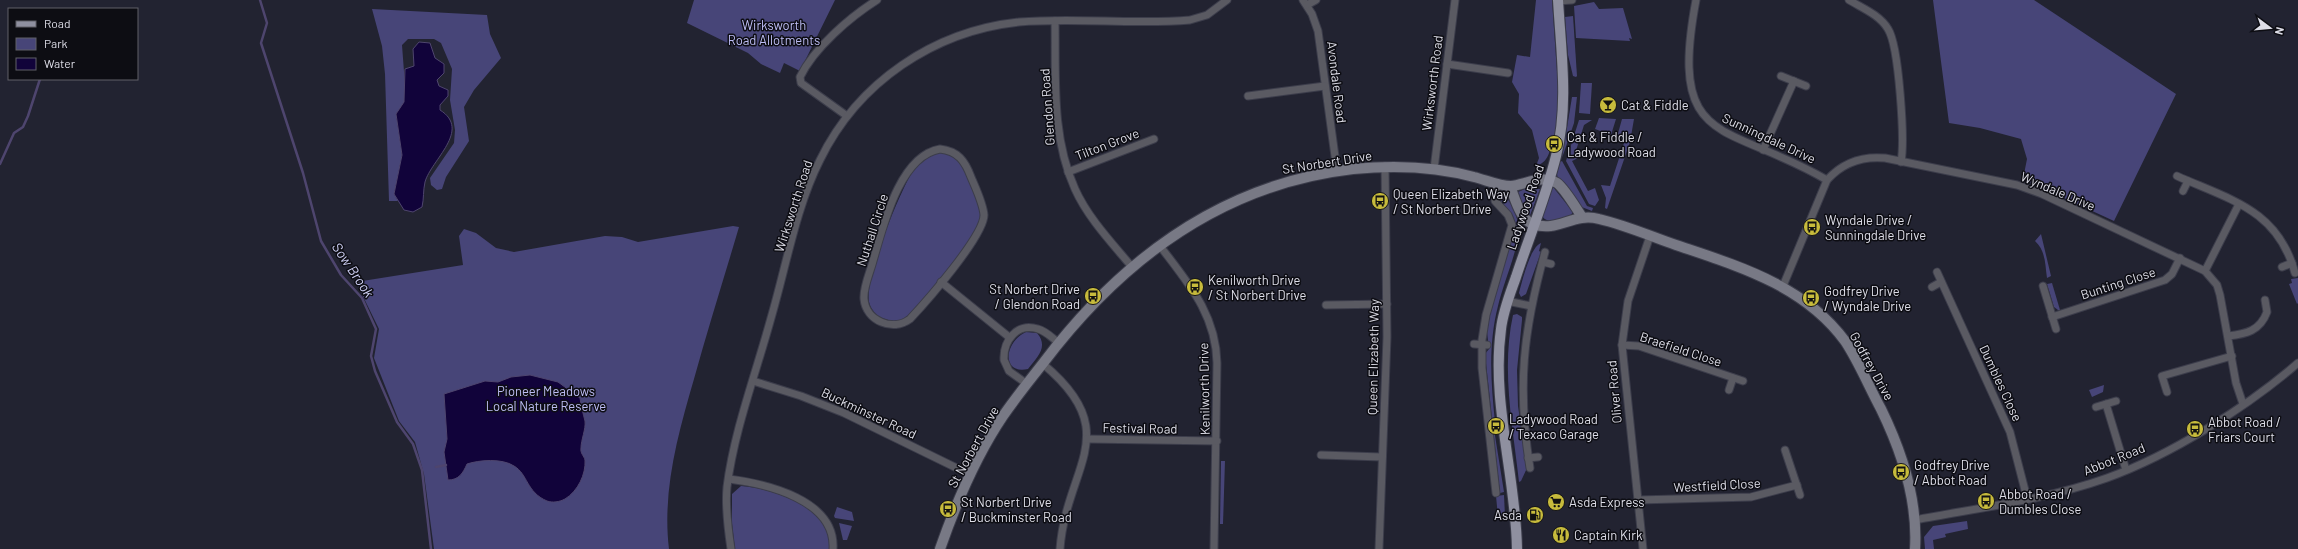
<svg xmlns="http://www.w3.org/2000/svg" width="2298" height="549" font-family="Barlow,sans-serif">
	<rect width="100%" height="100%" fill="#222331"/>
	<g fill="#474578">
		<polygon points="694,0 835,0 800,71 784,63 780,73 761,64 748,53 687,23"/>
		<path d="M 1536,0 L 1552,0 L 1559,100 L 1556,139 L 1552,139 C 1550,151 1549,162 1536,166 L 1539,158 L 1532,130 L 1518,113 L 1519,94 L 1512,82 L 1517,55 L 1530,57 Z"/>
		<polygon points="1933,0 2034,0 2176,94 2114,221 2023,179 2027,159 2021,139 1980,128 1949,123"/>
		<polygon points="1594,2 1599,9 1623,8 1632,39 1629,38 1630,41 1576,38 1574,6"/>
		<polygon points="372,9 487,15 490,34 501,58 474,90 464,107 469,141 446,177 442,189 437,190 431,185 430,178 454,143 455,130 450,100 452,69 441,43 434,39 408,39 402,45 405,85 404,103 396,114 402,155 394,194 398,201 389,201 385,74 382,46"/>
		<polygon points="1573,16 1577,76 1576,77 1573,76 1568,55 1565,17"/>
		<polygon points="1581,83 1592,83 1590,114 1579,113"/>
		<polygon points="1572,97 1577,97 1574,123 1562,158"/>
		<polygon points="1599,118 1616,119 1611,135 1595,129"/>
		<polygon points="1622,119 1634,119 1630,142 1607,209 1605,208 1606,198 1601,185 1610,186 1625,140 1617,137"/>
		<polygon points="1579,120 1592,120 1584,125 1574,157 1578,158 1572,161 1588,191 1595,188 1599,200 1595,206 1589,204 1566,161"/>
		<path d="M 935,152 C 942,153 947,152 953,155 C 965,163 983,206 980,221 C 977,236 917,313 902,320 C 897,322 890,321 885,319 C 877,317 871,310 869,302 C 864,279 901,187 916,166 C 921,160 928,156 935,152 Z"/>
		<polygon points="1562,161 1587,206 1593,208 1592,211 1579,206 1558,180 1557,174 1560,162"/>
		<path d="M 1553,187 L 1573,212 C 1569,220 1548,226 1542,216 Z"/>
		<polygon points="1525,189 1540,189 1529,218 1518,197 1518,192"/>
		<path d="M 1503,195 C 1510,197 1520,223 1519,230 C 1518,250 1503,284 1498,306 C 1488,345 1491,383 1495,422 L 1493,423 L 1504,492 L 1500,493 L 1485,354 L 1489,349 L 1487,332 L 1490,315 L 1515,228 L 1513,216 L 1500,201 L 1499,198 Z"/>
		<path d="M 733,226 L 739,227 C 724,278 708,328 694,379 C 678,434 662,491 669,549 L 434,549 L 424,474 L 415,442 L 399,421 L 374,358 L 379,329 L 356,282 L 463,265 L 459,236 L 464,229 L 476,233 L 496,248 L 514,252 L 605,236 L 622,237 L 638,242 Z"/>
		<path d="M 2041,234 L 2051,276 L 2047,278 C 2045,265 2046,251 2035,241 Z"/>
		<path d="M 1541,243 L 1539,251 L 1541,252 L 1526,294 L 1521,297 L 1519,293 C 1522,282 1530,247 1541,243 Z"/>
		<polygon points="2298,278 2298,303 2297,304 2289,284 2292,283 2291,279"/>
		<polygon points="2052,283 2060,310 2058,310 2054,307 2047,284"/>
		<path d="M 1517,314 L 1522,317 L 1522,320 L 1517,370 L 1518,406 L 1527,468 L 1521,481 L 1519,482 C 1513,427 1501,370 1513,315 Z"/>
		<path d="M 1026,332 L 1037,333 C 1049,347 1037,357 1028,369 C 1001,375 1004,342 1026,332 Z"/>
		<polygon points="2104,385 2103,392 2092,397 2089,390"/>
		<polygon points="1221,461 1225,461 1223,524 1220,524"/>
		<path d="M 741,486 C 766,487 811,503 826,525 C 830,530 829,542 830,549 L 735,549 L 732,524 L 732,494 Z"/>
		<polygon points="1504,495 1505,516 1498,517 1496,496"/>
		<polygon points="837,507 852,512 854,521 835,518 834,516"/>
		<polygon points="1967,521 1968,529 1945,534 1946,537 1933,540 1934,549 1925,549 1924,537 1933,526"/>
		<polygon points="839,523 852,526 847,540 843,540"/>
	</g>
	<g fill="#11033a" stroke="#4e456e">
		<path d="M 419,42 L 430,43 L 435,58 L 444,64 L 444,73 L 437,80 L 439,86 L 448,90 L 448,96 L 440,105 L 440,110 C 472,130 431,160 425,182 C 423,190 424,199 422,207 L 413,212 L 404,210 L 394,194 L 402,155 L 396,114 L 404,102 L 405,69 L 414,66 L 413,49 Z"/>
		<path d="M 530,375 L 558,382 L 580,398 C 581,406 583,413 585,421 C 586,429 581,440 581,448 C 580,453 584,456 585,460 C 586,474 578,491 565,499 C 559,502 553,503 547,501 C 526,492 528,474 514,466 C 502,458 479,460 467,464 C 463,473 459,480 448,480 L 444,452 L 447,439 L 444,394 L 485,381 L 498,382 L 511,377 Z"/>
	</g>
	<g fill="none" stroke-linecap="round" stroke-linejoin="round">
		<g stroke="#4e456e" stroke-width="2.5">
			<polyline points="260,0 267,23 261,43 303,173 321,241 341,275 362,298 376,329 371,356 375,371 397,422 413,444 422,470 431,549"/>
			<polyline points="0,164 14,133 23,127 28,116 40,79"/>
			<polyline points="436,467 446,465"/>
		</g>
		<g stroke="#3c3d4b" stroke-width="9">
			<g id="street">
				<polyline points="1303,0 1312,14 1318,31 1337,171"/>
				<path d="M 1696,0 C 1668,150 1726,121 1827,180"/>
				<path d="M 1849,0 C 1862,8 1880,15 1888,29 C 1899,46 1905,140 1901,162"/>
				<polyline points="1558,1 1572,0"/>
				<polyline points="1307,5 1316,0"/>
				<path d="M 1055,21 C 1056,77 1051,136 1075,189 C 1088,218 1112,243 1132,267"/>
				<polyline points="1447,64 1508,73"/>
				<polyline points="1781,76 1806,86"/>
				<polyline points="1248,96 1325,86"/>
				<path d="M 847,116 L 801,83 L 800,77 C 814,48 850,17 877,0"/>
				<path d="M 940,149 C 958,151 965,161 971,177 C 976,189 983,203 984,215 C 984,236 926,302 910,319 C 893,332 866,321 864,299 C 863,287 870,273 873,261 C 883,227 899,156 940,149 Z"/>
				<polyline points="1763,150 1794,81"/>
				<polyline points="1434,169 1455,0"/>
				<polyline points="1068,172 1154,139"/>
				<path d="M 2177,176 C 2231,200 2278,210 2295,273"/>
				<polyline points="2183,191 2188,181"/>
				<path d="M 1160,246 C 1188,283 1216,314 1217,363 L 1214,549"/>
				<polyline points="1543,262 1551,264"/>
				<polyline points="2282,267 2292,263"/>
				<polyline points="2205,271 2239,204"/>
				<polyline points="1937,272 2010,432 2027,498"/>
				<polyline points="941,282 1009,337"/>
				<path d="M 1783,286 L 1827,180 C 1843,162 1863,156 1885,158 L 2017,185 L 2042,194 L 2205,271 L 2217,285 L 2220,295 L 2236,383 L 2243,404"/>
				<polyline points="2043,286 2056,329"/>
				<polyline points="1932,287 1941,282"/>
				<polyline points="1507,301 1531,306"/>
				<polyline points="1326,305 1387,304"/>
				<polyline points="2052,317 2165,280 2172,274 2180,258"/>
				<path d="M 2228,336 C 2246,334 2260,331 2267,312 L 2265,300"/>
				<polyline points="1474,344 1487,345"/>
				<polyline points="1622,345 1639,346 1743,381"/>
				<path d="M 1043,364 C 1126,433 1066,466 1060,549"/>
				<polyline points="753,381 801,396 844,413 971,475"/>
				<path d="M 1027,384 L 1009,371 L 1004,360 C 1003,341 1017,322 1038,329 C 1046,331 1052,338 1059,343"/>
				<polyline points="1729,390 1733,378"/>
				<polyline points="2167,392 2162,376 2232,356"/>
				<polyline points="2106,404 2126,470"/>
				<polyline points="2096,407 2116,401"/>
				<polyline points="1087,439 1217,441"/>
				<polyline points="1785,450 1800,495"/>
				<polyline points="1321,455 1382,457"/>
				<polyline points="1528,458 1538,457"/>
				<path d="M 1530,468 C 1517,387 1523,331 1545,252"/>
				<path d="M 729,479 C 767,484 836,500 833,549"/>
				<polyline points="1496,493 1482,368 1482,340 1486,315 1512,225 1508,215 1495,201 1497,183"/>
				<polyline points="1638,500 1751,497 1797,485"/>
				<path d="M 1915,520 C 1978,508 2045,500 2107,478 C 2171,455 2247,407 2298,363"/>
				<path d="M 731,549 C 728,529 725,507 727,487 C 734,431 756,373 771,318 C 786,267 796,207 820,160 C 858,82 934,31 1019,22 C 1076,17 1133,25 1190,20 L 1207,15 L 1227,0"/>
				<polyline points="1379,549 1387,337 1385,166"/>
				<polyline points="1643,549 1622,345 1628,301 1650,236"/>
			</g>
		</g>
		<g stroke="#3c3d4b" stroke-width="12">
			<g id="secondary">
				<path d="M 1510,186 C 1515,198 1520,220 1533,224 C 1558,233 1573,212 1599,219 C 1625,225 1650,236 1676,245 C 1738,266 1804,285 1845,341 C 1859,362 1869,387 1881,409 C 1902,452 1918,500 1915,549"/>
				<path d="M 940,549 C 956,503 976,456 1003,416 C 1016,397 1030,380 1044,362 C 1122,259 1222,184 1353,169 C 1394,165 1434,166 1474,177 C 1486,180 1499,186 1511,186 C 1524,185 1543,174 1557,183 C 1565,189 1576,208 1582,217"/>
			</g>
		</g>
		<g stroke="#3c3d4b" stroke-width="12">
			<path id="primary" d="M 1517,549 C 1516,476 1491,402 1501,329 C 1503,311 1510,294 1516,277 C 1529,237 1546,197 1556,156 C 1569,105 1561,52 1558,0"/>
		</g>
		<use href="#street" stroke="#5a5a62" stroke-width="7"/>
		<use href="#secondary" stroke="#787985" stroke-width="10"/>
		<use href="#primary" stroke="#8f90a0" stroke-width="10"/>
	</g>
	<defs>
		<g id="bar-disc" transform="scale(0.9)"><circle r="9.5" fill="#c7bb3c" stroke="#0d0d13"/><path d="M-6-5H6L.8 .8V4.5H3.5V6h-7V4.5H-.8V.8Z" fill="#111"/></g>
		<g id="bus-disc" transform="scale(0.9)"><circle r="9.5" fill="#c7bb3c" stroke="#0d0d13"/><path d="M-5-6H5V4H4V6H2V4H-2V6H-4V4H-5ZM-3.5-4V0h7V-4ZM-3.5 1.2v1.5H-2V1.2ZM2 1.2v1.5H3.5V1.2Z" fill="#111"/></g>
		<g id="supermarket-disc" transform="scale(0.9)"><circle r="9.5" fill="#c7bb3c" stroke="#0d0d13"/><path d="M-6-5.5h2.5l.6 2H6L4.5 2H-2.5L-4.4-4H-6ZM-1.5 3.2a1.3 1.3 0 1 0 .1 0ZM3 3.2a1.3 1.3 0 1 0 .1 0Z" fill="#111"/></g>
		<g id="fuel-disc" transform="scale(0.9)"><circle r="9.5" fill="#c7bb3c" stroke="#0d0d13"/><path d="M-5.5-6h7V0h2V4h1.3V-2.5L3-4.5l.8-.8L6-3V5H2.5V1h-1V6h-7ZM-4.2-4.7v3.2H.2V-4.7Z" fill="#111"/></g>
		<g id="restaurant-disc" transform="scale(0.9)"><circle r="9.5" fill="#c7bb3c" stroke="#0d0d13"/><path d="M-5-6h1v4h1v-4h1v4h1v-4h1v5L-1.5 .5V6h-2V.5L-5-1ZM5-6V6H3V1.5H1.5Q1.5-4 5-6Z" fill="#111"/></g>
	</defs>
	<g fill-rule="evenodd">
		<use href="#bar-disc" x="1608" y="105"/>
		<use href="#bus-disc" x="1554" y="144"/>
		<use href="#bus-disc" x="1380" y="201"/>
		<use href="#bus-disc" x="1812" y="227"/>
		<use href="#bus-disc" x="1195" y="287"/>
		<use href="#bus-disc" x="1093" y="296"/>
		<use href="#bus-disc" x="1811" y="298"/>
		<use href="#bus-disc" x="1496" y="426"/>
		<use href="#bus-disc" x="2195" y="429"/>
		<use href="#bus-disc" x="1901" y="472"/>
		<use href="#bus-disc" x="1986" y="501"/>
		<use href="#supermarket-disc" x="1556" y="502"/>
		<use href="#bus-disc" x="948" y="509"/>
		<use href="#fuel-disc" x="1535" y="515"/>
		<use href="#restaurant-disc" x="1561" y="535"/>
	</g>
	<g text-anchor="middle" stroke-width="3" stroke-linejoin="round" paint-order="stroke">
		<g font-size="13" fill="#bdbdf4" stroke="#0d0d13">
			<text x="774" y="30">Wirksworth<tspan x="774" dy="15">Road Allotments</tspan></text>
			<text x="546" y="396">Pioneer Meadows<tspan x="546" dy="15">Local Nature Reserve</tspan></text>
		</g>
		<g font-size="13" fill="#dedee8" stroke="#0d0d13">
			<text transform="translate(1337 82) rotate(83)" y="5">Avondale Road</text>
			<text transform="translate(1432 83) rotate(-83)" y="5">Wirksworth Road</text>
			<text transform="translate(1047 107) rotate(-94)" y="5">Glendon Road</text>
			<text transform="translate(1769 138) rotate(25)" y="5">Sunningdale Drive</text>
			<text transform="translate(1107 144) rotate(-21)" y="5">Tilton Grove</text>
			<text transform="translate(1327 162) rotate(-9)" y="5">St Norbert Drive</text>
			<text transform="translate(2058 191) rotate(23)" y="5">Wyndale Drive</text>
			<text transform="translate(793 206) rotate(-72)" y="5">Wirksworth Road</text>
			<text transform="translate(1525 207) rotate(-71)" y="5">Ladywood Road</text>
			<text transform="translate(872 230) rotate(-72)" y="5">Nuthall Circle</text>
			<text transform="translate(2118 283) rotate(-18)" y="5">Bunting Close</text>
			<text transform="translate(1681 349) rotate(18)" y="5">Braefield Close</text>
			<text transform="translate(1373 357) rotate(-89)" y="5">Queen Elizabeth Way</text>
			<text transform="translate(1872 366) rotate(61)" y="5">Godfrey Drive</text>
			<text transform="translate(2001 383) rotate(65)" y="5">Dumbles Close</text>
			<text transform="translate(1204 389) rotate(-91)" y="5">Kenilworth Drive</text>
			<text transform="translate(1614 392) rotate(-95)" y="5">Oliver Road</text>
			<text transform="translate(869 413) rotate(25)" y="5">Buckminster Road</text>
			<text transform="translate(1140 428) rotate(1)" y="5">Festival Road</text>
			<text transform="translate(973 447) rotate(-61)" y="5">St Norbert Drive</text>
			<text transform="translate(2114 459) rotate(-22)" y="5">Abbot Road</text>
			<text transform="translate(1717 485) rotate(-3)" y="5">Westfield Close</text>
		</g>
		<g font-size="13" fill="#dedee8" stroke="#0d0d13" text-anchor="start">
			<text x="1621" y="110">Cat &amp; Fiddle</text>
			<text x="1567" y="142">Cat &amp; Fiddle /<tspan x="1567" dy="15">Ladywood Road</tspan></text>
			<text x="1393" y="199">Queen Elizabeth Way<tspan x="1393" dy="15">/ St Norbert Drive</tspan></text>
			<text x="1825" y="225">Wyndale Drive /<tspan x="1825" dy="15">Sunningdale Drive</tspan></text>
			<text x="1208" y="285">Kenilworth Drive<tspan x="1208" dy="15">/ St Norbert Drive</tspan></text>
			<text x="1080" y="294" text-anchor="end">St Norbert Drive<tspan x="1080" dy="15">/ Glendon Road</tspan></text>
			<text x="1824" y="296">Godfrey Drive<tspan x="1824" dy="15">/ Wyndale Drive</tspan></text>
			<text x="1509" y="424">Ladywood Road<tspan x="1509" dy="15">/ Texaco Garage</tspan></text>
			<text x="2208" y="427">Abbot Road /<tspan x="2208" dy="15">Friars Court</tspan></text>
			<text x="1914" y="470">Godfrey Drive<tspan x="1914" dy="15">/ Abbot Road</tspan></text>
			<text x="1999" y="499">Abbot Road /<tspan x="1999" dy="15">Dumbles Close</tspan></text>
			<text x="961" y="507">St Norbert Drive<tspan x="961" dy="15">/ Buckminster Road</tspan></text>
			<text x="1569" y="507">Asda Express</text>
			<text x="1522" y="520" text-anchor="end">Asda</text>
			<text x="1574" y="540">Captain Kirk</text>
		</g>
		<g font-size="14" font-style="italic" fill="#d0d1f6" stroke="#0d0d13">
			<text transform="translate(353 270) rotate(56)" y="5">Sow Brook</text>
		</g>
	</g>
	<rect x="8" y="8" width="130" height="72" fill="#0d0d13" stroke="#616168"/>
	<rect x="16" y="21" width="20" height="6" fill="#8f90a0" stroke="#616168"/>
	<text x="44" y="28" font-size="12" fill="#dedee8">Road</text>
	<rect x="16" y="38" width="20" height="12" fill="#474578" stroke="#616168"/>
	<text x="44" y="48" font-size="12" fill="#dedee8">Park</text>
	<rect x="16" y="58" width="20" height="12" fill="#11033a" stroke="#616168"/>
	<text x="44" y="68" font-size="12" fill="#dedee8">Water</text>
	<g transform="translate(2270 28) rotate(106)" stroke="#0d0d13" stroke-width="3" paint-order="stroke">
	<path d="M0-3L7 15L0 10L-7 15Z" fill="#dedee8"/>
	<text y="-6" font-size="11" font-weight="bold" text-anchor="middle" fill="#dedee8">N</text>
	</g>
</svg>
